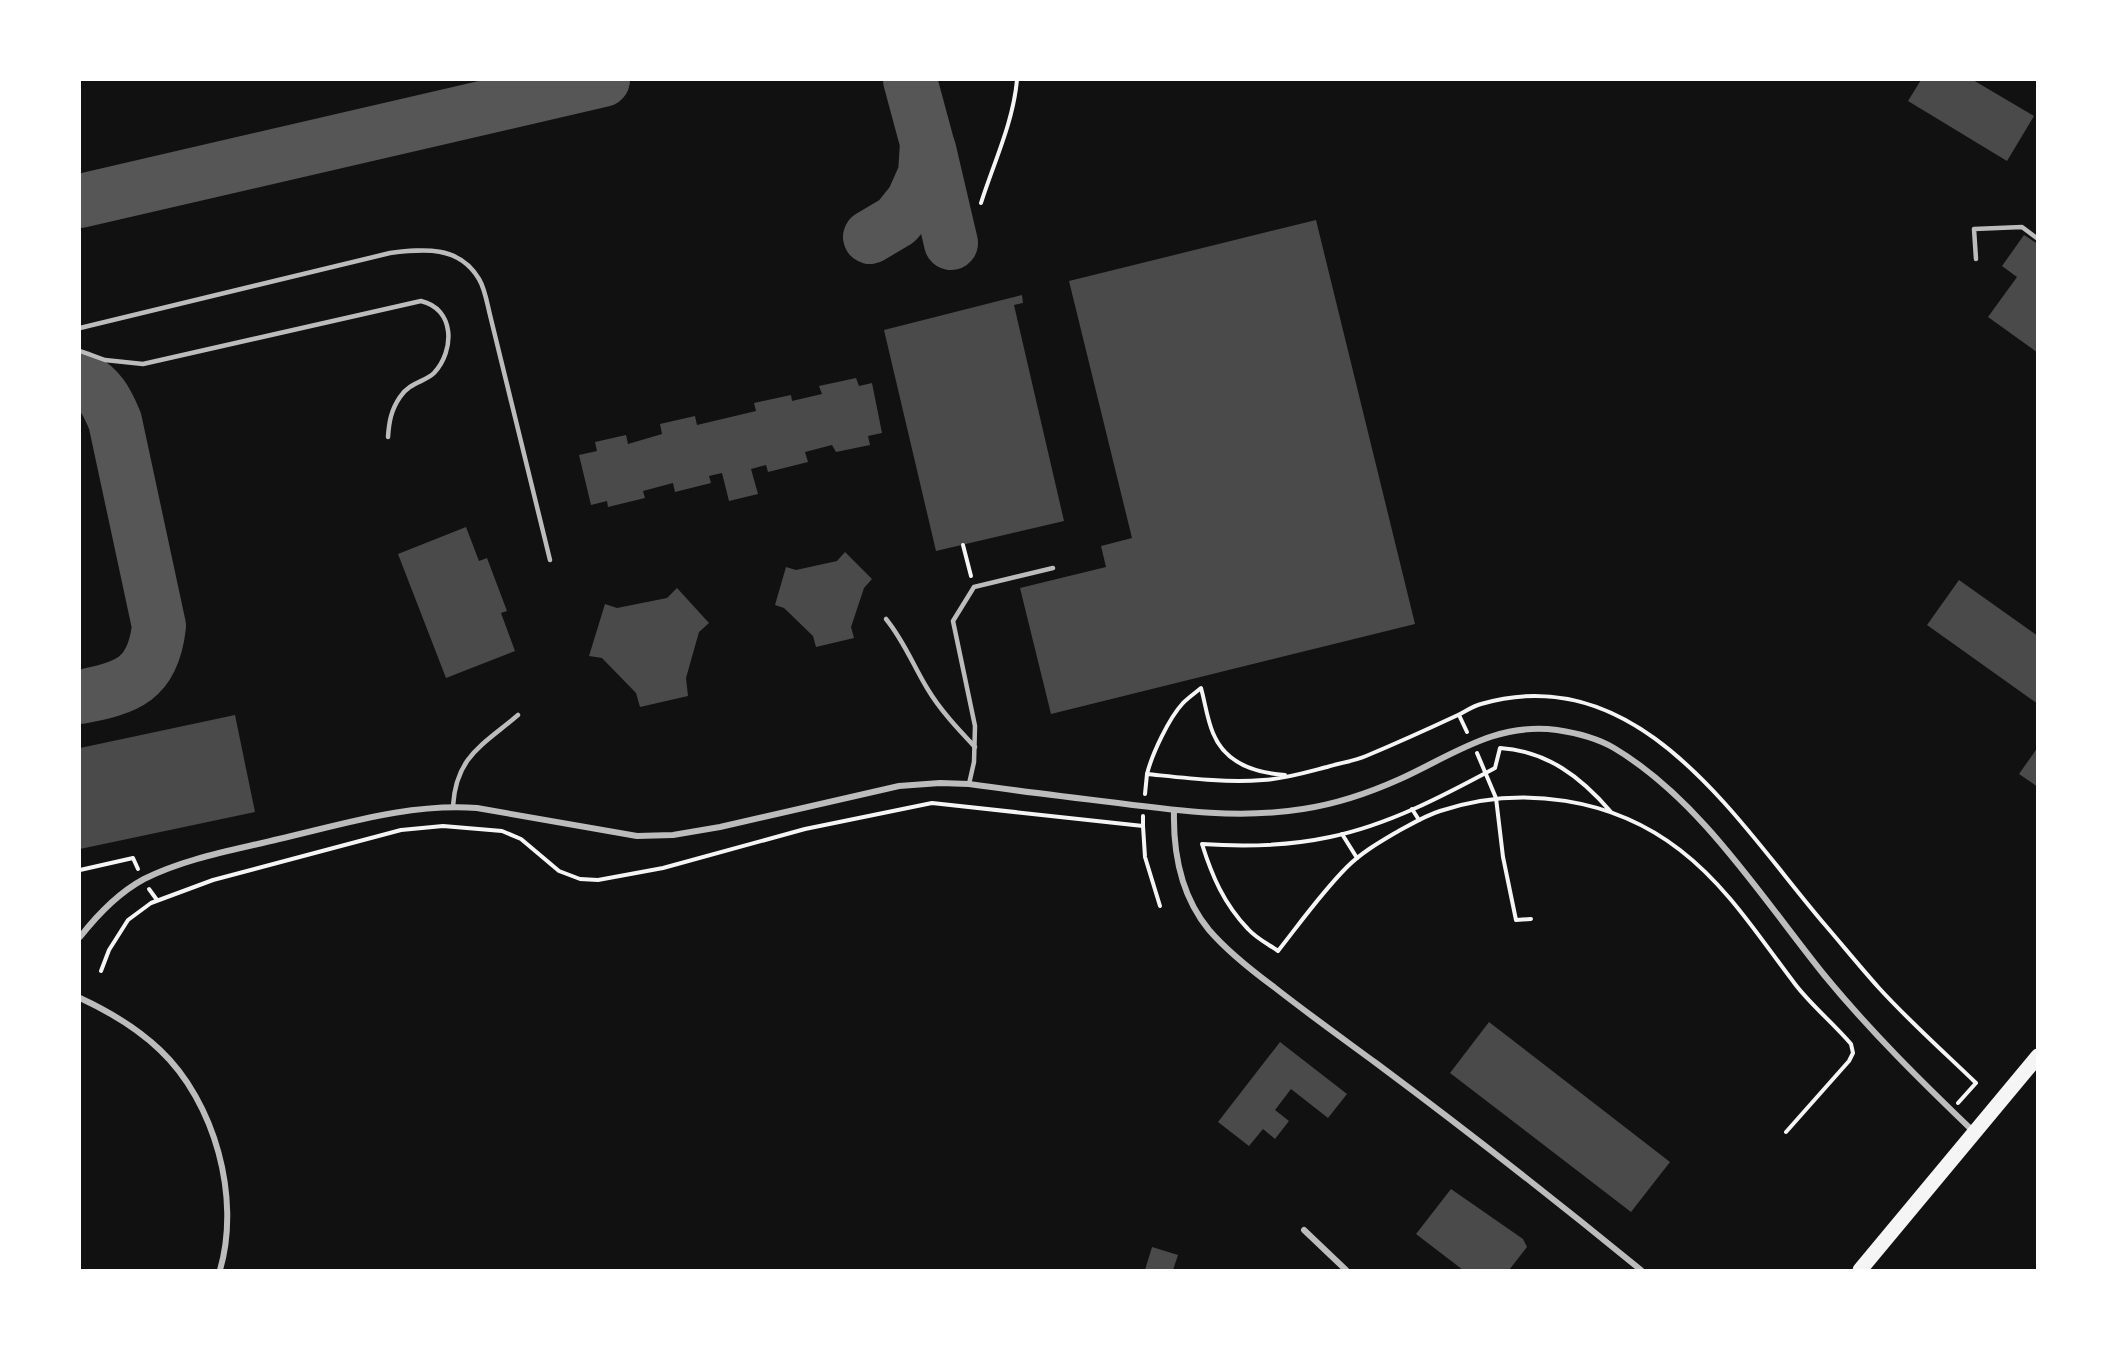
<svg xmlns="http://www.w3.org/2000/svg" width="2117" height="1350" font-family="Lato,sans-serif">
	<rect width="100%" height="100%" fill="#111"/>
	<g fill="none" stroke-linecap="round" stroke-linejoin="round">
		<g stroke="#565656" stroke-width="54">
			<polyline points="929,149 951,243"/>
			<polyline points="80,201 603,80"/>
			<polyline points="870,237 897,221 913,201 925,174 927,143 910,80"/>
			<path d="M 80,377 C 100,389 106,399 115,421 L 159,626 C 153,680 127,688 80,697"/>
		</g>
	</g>
	<g fill="#4a4a4a">
		<polygon points="1921,80 1973,80 2034,116 2007,161 1908,101"/>
		<polygon points="1316,220 1415,624 1051,714 1020,588 1106,567 1101,546 1132,538 1069,281"/>
		<polygon points="2024,235 2038,244 2038,353 1988,317 2017,277 2002,266"/>
		<polygon points="1022,295 1023,303 1014,305 1064,521 936,551 884,330"/>
		<polygon points="856,378 859,386 872,383 882,433 868,436 870,445 836,452 832,445 805,452 808,462 768,472 766,465 751,469 758,494 729,501 722,473 709,476 711,483 675,492 673,483 643,491 645,498 608,507 607,501 591,505 579,455 597,451 595,442 626,435 628,444 662,434 660,424 695,416 697,425 756,411 754,403 791,395 792,401 822,394 819,386"/>
		<polygon points="466,527 479,561 487,558 507,611 501,613 515,651 446,678 398,554"/>
		<polygon points="845,552 872,579 864,588 851,627 854,638 816,647 813,636 784,608 775,605 786,567 796,570 837,561"/>
		<polygon points="1959,580 2038,636 2038,704 1927,625"/>
		<polygon points="677,588 709,623 699,632 686,678 688,696 640,707 636,693 602,658 589,656 605,604 617,608 667,598"/>
		<polygon points="235,715 255,812 80,849 80,748"/>
		<polygon points="2038,747 2038,787 2019,774"/>
		<polygon points="1489,1022 1670,1162 1631,1212 1450,1073"/>
		<polygon points="1280,1042 1347,1094 1328,1118 1291,1089 1275,1110 1289,1121 1275,1139 1263,1129 1249,1146 1218,1122"/>
		<polygon points="1451,1189 1523,1239 1527,1247 1509,1270 1463,1270 1416,1234"/>
		<polygon points="1152,1247 1178,1255 1173,1270 1145,1270"/>
	</g>
	<g fill="none" stroke-linecap="round" stroke-linejoin="round">
		<g stroke="#f5f5f5" stroke-width="4">
			<path d="M 981,203 C 994,162 1013,123 1017,80"/>
			<polyline points="963,545 971,576"/>
			<polyline points="1459,715 1467,732"/>
			<polyline points="1477,753 1496,798 1503,857 1516,920 1531,919"/>
			<path d="M 1147,774 C 1152,754 1169,718 1183,703 C 1188,698 1195,693 1201,688 C 1205,702 1207,719 1213,733 C 1225,763 1255,773 1285,775"/>
			<path d="M 1145,794 L 1147,774 C 1186,778 1225,783 1263,780 C 1285,779 1307,772 1327,767 C 1340,763 1354,761 1366,756 C 1397,743 1428,729 1458,715 C 1466,711 1473,706 1481,704 C 1641,657 1739,825 1826,926 C 1844,947 1861,968 1879,988 C 1909,1021 1944,1052 1976,1083 L 1958,1103"/>
			<polyline points="1412,809 1419,820"/>
			<path d="M 1611,812 C 1581,777 1547,751 1500,748 L 1495,768 C 1443,796 1388,825 1330,837 C 1288,846 1245,847 1202,844 C 1212,876 1224,904 1248,929 C 1256,938 1268,944 1278,951 C 1300,923 1322,892 1347,867 C 1361,853 1378,843 1395,833 C 1410,825 1424,816 1440,811 C 1521,784 1613,798 1680,850 C 1728,887 1759,937 1795,984 C 1811,1005 1833,1023 1851,1044 L 1853,1053 L 1849,1061 L 1786,1132"/>
			<polyline points="1143,826 1145,857 1160,906"/>
			<polyline points="1342,834 1357,858"/>
			<polyline points="80,870 133,858 138,869"/>
			<polyline points="149,889 157,900"/>
			<polyline points="101,971 109,950 128,920 151,903 213,880 401,830 443,826 502,831 521,839 559,871 580,879 598,880 663,868 805,829 932,803 1143,826 1143,816"/>
		</g>
		<g stroke="#bcbcbc" stroke-width="4.5">
			<polyline points="1976,259 1974,229 2022,227 2038,239"/>
			<path d="M 80,328 L 390,253 C 423,249 459,245 479,279 C 485,289 487,303 490,315 L 550,560"/>
			<path d="M 80,351 L 105,360 L 143,364 L 421,301 C 455,309 455,350 434,373 C 425,382 410,382 400,397 C 391,410 389,422 388,437"/>
			<path d="M 886,619 C 904,641 913,665 927,688 C 940,710 958,729 975,747"/>
			<polyline points="969,784 974,762 975,726 953,621 974,587 1053,568"/>
			<path d="M 453,806 C 456,756 483,745 518,715"/>
		</g>
		<g stroke="#bcbcbc" stroke-width="6">
			<path d="M 1174,811 C 1173,853 1181,896 1209,930 C 1228,952 1251,970 1274,987 C 1307,1013 1342,1038 1376,1063 C 1466,1130 1554,1199 1641,1270"/>
			<path d="M 80,937 C 98,914 118,893 144,879 C 186,858 234,850 279,839 C 344,824 410,803 477,808 L 637,836 L 673,835 L 720,827 L 899,786 L 940,783 L 969,784 C 1018,791 1068,797 1118,803 C 1179,811 1241,819 1303,809 C 1336,804 1369,793 1400,779 C 1453,755 1495,722 1557,730 C 1577,733 1597,738 1614,748 C 1701,800 1762,898 1825,976 C 1871,1032 1922,1082 1974,1132"/>
			<path d="M 80,998 C 108,1011 137,1028 160,1050 C 215,1102 241,1198 220,1270"/>
			<polyline points="1304,1230 1346,1270"/>
		</g>
		<polyline stroke="#f5f5f5" stroke-width="15" points="1860,1270 2038,1056"/>
	</g>
	<rect width="2117" height="1350" fill="none" stroke="#ffffff" stroke-width="162"/>
</svg>
